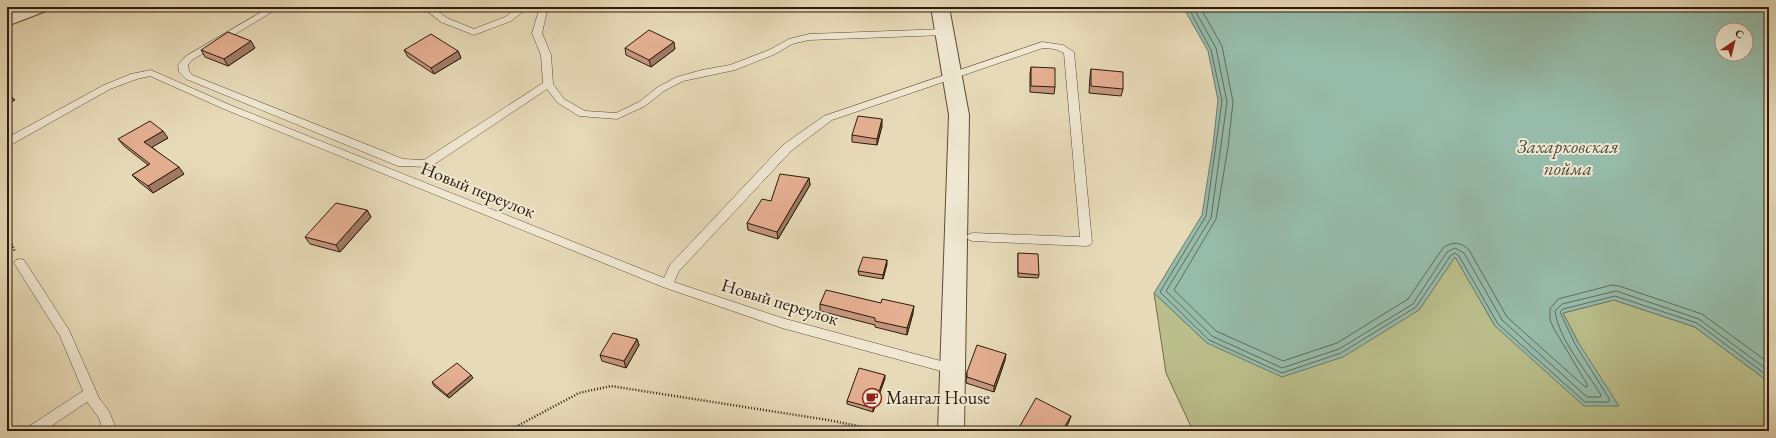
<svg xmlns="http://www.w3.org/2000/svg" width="1776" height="438" font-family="'EB Garamond',serif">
	<rect width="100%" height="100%" fill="#e7dab8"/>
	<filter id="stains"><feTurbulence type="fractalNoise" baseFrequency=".005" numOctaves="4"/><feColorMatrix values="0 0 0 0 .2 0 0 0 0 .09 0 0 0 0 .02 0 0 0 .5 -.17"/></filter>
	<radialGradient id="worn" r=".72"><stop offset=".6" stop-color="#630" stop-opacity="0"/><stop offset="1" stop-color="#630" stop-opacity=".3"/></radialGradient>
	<polygon fill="#babe8b" stroke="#746c4b" points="1455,256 1495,326 1578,342 1563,313 1614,300 1695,327 1769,382 1769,431 1193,431 1166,373 1154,293 1207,343 1419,310"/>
	<path fill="#97bbab" stroke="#6d7b6b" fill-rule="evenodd" d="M 1183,7 L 1769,7 L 1769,382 L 1695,327 L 1614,300 L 1563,313 L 1578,342 L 1619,406 L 1584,406 L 1495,326 L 1455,257 L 1419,310 L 1343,357 L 1282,377 L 1207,343 L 1154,293 L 1202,215 L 1213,145 L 1218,100 L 1208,51 ZM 1722,30 L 1746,30 L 1746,54 L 1722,54 Z"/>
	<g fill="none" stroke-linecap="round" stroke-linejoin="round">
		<g stroke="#626b5b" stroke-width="1">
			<polyline points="1188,7 1211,50 1222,101 1206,216 1160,292 1209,340 1282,373 1341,353 1416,307 1451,255 1455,253 1459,256 1498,324 1585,402 1608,402 1610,400 1575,344 1560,312 1563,309 1615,296 1697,323 1769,377"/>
			<path d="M 1193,7 L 1216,48 L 1227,102 L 1211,218 L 1166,291 L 1212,336 L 1282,368 L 1339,349 L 1413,304 L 1447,252 L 1455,248 L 1464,253 L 1502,320 L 1587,397 L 1600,397 L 1601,395 C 1586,370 1559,340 1555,311 L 1562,304 L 1616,291 L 1699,319 L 1769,371"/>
			<path d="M 1200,7 L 1222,46 L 1233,102 L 1228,147 L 1216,219 L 1174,290 L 1216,331 L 1283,361 L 1337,343 L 1408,299 L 1443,248 C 1452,241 1461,242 1469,250 L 1507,317 L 1585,387 L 1587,387 L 1587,384 L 1554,329 L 1550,320 L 1550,309 L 1558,299 L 1612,285 L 1619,286 L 1702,314 L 1769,363"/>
		</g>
		<g stroke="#5c4b36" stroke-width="1">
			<g id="service">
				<polygon points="270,7 280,7 192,60 188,65 189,71 192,75 403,159 424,160 543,83 541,55 532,33 540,7 548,7 542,33 551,55 553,84 564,99 585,111 616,113 639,102 658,87 677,77 702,70 730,65 769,50 789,39 809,34 945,29 950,32 945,35 809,40 792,44 775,54 735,70 683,81 664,91 645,106 617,119 579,116 558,103 547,89 430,167 398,166 186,79 179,72 178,65 186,56"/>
				<polygon points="422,7 432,7 447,18 474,29 505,17 519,7 529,7 511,21 474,35 441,22"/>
				<polygon points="1042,42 1063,45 1074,52 1092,242 1090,245 1086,246 973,241 969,240 967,237 969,234 973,233 1080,237 1064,53 1055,49 1043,48 832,120 791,151 679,271 674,282 782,318 952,364 956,365 958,369 956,373 952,374 782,328 663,287 224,109 150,76 137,79 110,89 7,147 7,138 104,85 131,74 151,70 230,105 664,278 670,265 783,145 824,116"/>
				<polygon points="20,259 24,260 69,330 99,398 109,411 117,431 103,431 99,418 87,402 44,431 26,431 28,427 83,391 60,336 14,263 16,260"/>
			</g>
		</g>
		<g stroke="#5c4b36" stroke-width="2">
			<g id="minor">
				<polygon points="24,7 49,7 46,11 7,26 7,14"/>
				<polygon points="931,7 949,7 969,115 964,431 938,431 949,115"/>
			</g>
		</g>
		<g stroke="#2d1b0b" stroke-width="2.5" stroke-dasharray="1 2" stroke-linecap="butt">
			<polyline points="7,233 15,252"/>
			<polyline points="508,431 579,393 611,386 828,420 883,431"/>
		</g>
		<use href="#service" fill="#efe7d1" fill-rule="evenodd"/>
		<use href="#minor" fill="#efe7d1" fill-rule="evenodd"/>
	</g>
	<g fill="#c5967e" stroke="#2d1b0b">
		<polygon points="255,48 228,66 205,57 201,50"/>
		<polygon points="625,48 675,49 651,67 626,55"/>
		<polygon points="404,50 458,51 461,58 434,74 408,57"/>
		<polygon points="1031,67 1055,87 1054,94 1030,92 1030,74"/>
		<polygon points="1091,69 1123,89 1121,96 1089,93 1090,76"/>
		<polygon points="882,126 877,145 852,142 852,135"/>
		<polygon points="168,138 152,147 184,174 153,193 138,181 132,175 148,165 124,146 118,139"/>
		<polygon points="809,178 810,185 778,239 748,230 747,223 771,201"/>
		<polygon points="367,210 371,217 340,252 310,244 305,237"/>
		<polygon points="1018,253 1039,275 1038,278 1018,277"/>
		<polygon points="887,264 883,279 859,275 858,271"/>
		<polygon points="820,304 913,313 907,335 875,327 875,325 820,311"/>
		<polygon points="637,339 639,345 626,368 602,361 600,355"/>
		<polygon points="1005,360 994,392 966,383 967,372"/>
		<polygon points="473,378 449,398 434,386 432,382"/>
		<polygon points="885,378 873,412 847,404 847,401"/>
	</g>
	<g fill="#a07a66" stroke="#2d1b0b">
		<polygon points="251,41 255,48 228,66 224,59"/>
		<polygon points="674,42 675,49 651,67 649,60"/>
		<polygon points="458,51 461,58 434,74 431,68"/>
		<polygon points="8,93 15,100 7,104 7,94"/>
		<polygon points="882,119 882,126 877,145 877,139"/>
		<polygon points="163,131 168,138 149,149 144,142"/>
		<polygon points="179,167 184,174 153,193 148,186"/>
		<polygon points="809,178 810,185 778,239 777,232"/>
		<polygon points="367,210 371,217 340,252 336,245"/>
		<polygon points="887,260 887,264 883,279 883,275"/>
		<polygon points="914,306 913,313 907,335 907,328"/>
		<polygon points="637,339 639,345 626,368 624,361"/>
		<polygon points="1006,354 1005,360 994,392 994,386"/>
		<polygon points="471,375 473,378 449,398 447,395"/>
		<polygon points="885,375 885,378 873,412 873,408"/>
		<polygon points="1071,416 1069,422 1064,431 1062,431"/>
	</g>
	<g fill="#e5af92" stroke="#2d1b0b">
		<polygon points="649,30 674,42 649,60 625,48"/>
		<polygon points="228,32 251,41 224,59 201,50"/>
		<polygon points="431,34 458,51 431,68 404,50"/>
		<polygon points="1031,67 1055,68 1055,87 1031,86"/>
		<polygon points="1091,69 1123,72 1123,89 1091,86"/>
		<polygon points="858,116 882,119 877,139 852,135"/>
		<polygon points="150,121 163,131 144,142 179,167 148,186 132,175 150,164 118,139"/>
		<polygon points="780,174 809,178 777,232 747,223 762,199 771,201"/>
		<polygon points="336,203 367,210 336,245 305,237"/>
		<polygon points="1018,253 1038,254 1039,275 1018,273"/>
		<polygon points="863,257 887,260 883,275 858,271"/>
		<polygon points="826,290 881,303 882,299 914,306 907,328 875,321 875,318 820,304"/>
		<polygon points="613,333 637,339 624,361 600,355"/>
		<polygon points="977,345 1006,354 994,386 967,377 967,372"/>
		<polygon points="457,363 471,375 447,395 432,382"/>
		<polygon points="859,368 885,375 873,408 847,401"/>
		<polygon points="1036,398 1071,416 1062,431 1017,431"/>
	</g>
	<defs>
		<g id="cafe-ring" transform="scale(1)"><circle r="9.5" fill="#efe7d1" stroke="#8f2418" stroke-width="1.5"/><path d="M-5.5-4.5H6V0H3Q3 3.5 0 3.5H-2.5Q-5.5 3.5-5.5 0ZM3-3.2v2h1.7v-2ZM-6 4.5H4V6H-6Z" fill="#8f2418"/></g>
	</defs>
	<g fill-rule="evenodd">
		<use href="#cafe-ring" x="872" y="398"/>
	</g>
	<g text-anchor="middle" stroke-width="4" stroke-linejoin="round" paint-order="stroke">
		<g font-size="18" fill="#2d1b0b" stroke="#efe7d1">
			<text transform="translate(478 190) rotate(22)" y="6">Новый переулок</text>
			<text transform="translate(780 302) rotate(17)" y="6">Новый переулок</text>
		</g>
		<g font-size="18" fill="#2d1b0b" stroke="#efe7d1" text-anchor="start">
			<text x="886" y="404">Мангал House</text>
		</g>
		<g font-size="19" font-style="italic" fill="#4d4b3b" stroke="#efe7d1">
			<text x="1568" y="153">Захарковская<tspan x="1568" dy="22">пойма</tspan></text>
		</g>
	</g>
	<rect width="1776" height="438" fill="none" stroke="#e7dab8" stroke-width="24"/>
	<rect x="8" y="8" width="1760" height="422" fill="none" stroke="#2d1b0b" stroke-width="2"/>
	<rect x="12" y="12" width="1752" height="414" fill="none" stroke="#2d1b0b"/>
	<g transform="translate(1734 42) rotate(35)"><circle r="19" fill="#efe7d1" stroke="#a19582"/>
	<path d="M0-3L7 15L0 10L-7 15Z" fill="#8f2418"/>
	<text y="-6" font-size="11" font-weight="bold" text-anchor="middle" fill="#2d1b0b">С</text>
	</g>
	<rect width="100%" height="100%" filter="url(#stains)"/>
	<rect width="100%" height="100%" fill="url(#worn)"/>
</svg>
